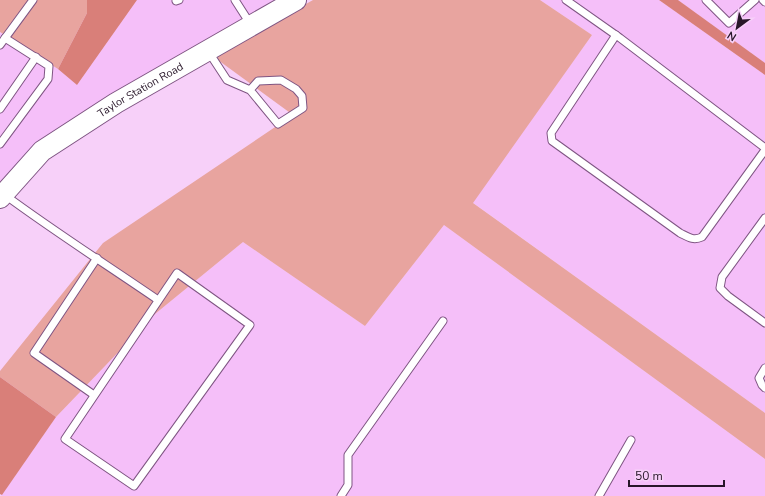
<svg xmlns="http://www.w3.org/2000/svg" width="765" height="496" font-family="'Nunito Sans',sans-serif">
	<rect width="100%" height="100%" fill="#f7d0f9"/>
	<g fill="#f5bff9">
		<polygon points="137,0 281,0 0,188 0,32 58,69 77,85"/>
		<polygon points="540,0 659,0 765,75 765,413 472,202 592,35"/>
		<polygon points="678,0 765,0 765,63"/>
		<polygon points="444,225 765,459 765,496 1,496 56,417 155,314 243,242 365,326"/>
	</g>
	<g fill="#e8a49f">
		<polygon points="0,0 87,0 87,13 58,69 0,32"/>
		<polygon points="313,0 540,0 592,35 473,203 765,413 765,459 444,225 365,326 243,242 155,314 56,417 0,377 0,371 103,243 293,115 218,60 217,54"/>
	</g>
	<g fill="#d97f79">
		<polygon points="87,0 137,0 77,85 58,69 87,13"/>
		<polygon points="659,0 678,0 765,63 765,75"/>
		<polygon points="0,377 56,417 2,495 0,494"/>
	</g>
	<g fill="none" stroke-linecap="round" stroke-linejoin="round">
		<g stroke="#7f5583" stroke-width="9">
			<g id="lane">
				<polyline points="235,0 251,25"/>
				<polyline points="566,0 620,38 765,148"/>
				<polyline points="706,0 729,23 755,0"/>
				<polyline points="763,0 765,2"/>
				<polyline points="176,1 179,0"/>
				<path d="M 616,35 L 551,133 L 552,141 L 559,146 L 680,233 C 688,237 693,241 702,237 L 765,150"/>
				<polyline points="0,45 33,0"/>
				<polyline points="208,51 227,80 250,90 278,124 303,108 302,96 296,89 281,80 258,81 250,90"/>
				<polyline points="0,109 36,57"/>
				<polyline points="0,144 48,79 49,66 5,38"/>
				<path d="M 5,195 C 55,232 107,265 158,300"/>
				<polyline points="765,218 722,277 720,288 728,296 765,323"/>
				<polygon points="177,273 250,325 134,486 65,439"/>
				<polyline points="765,368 759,378 762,385 765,388"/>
				<polyline points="94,395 34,353 97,258"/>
				<polyline points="341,496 348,485 348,455 443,321"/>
				<polyline points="599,496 631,440"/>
			</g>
		</g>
		<g stroke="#7f5583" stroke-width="22">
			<g id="secondary">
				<path id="s1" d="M 0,198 L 42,151 L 116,103 L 296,0"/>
			</g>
		</g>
		<use href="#lane" stroke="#fff" stroke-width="7"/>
		<use href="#secondary" stroke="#fff" stroke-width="20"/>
	</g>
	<g text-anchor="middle" stroke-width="3.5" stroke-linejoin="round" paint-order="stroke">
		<g font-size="11" fill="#281629" stroke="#f7d0f9">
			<text dy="4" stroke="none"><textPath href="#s1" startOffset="179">Taylor Station Road</textPath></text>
		</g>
	</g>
	<g transform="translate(737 28) rotate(212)" stroke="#f7d0f9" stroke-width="3" paint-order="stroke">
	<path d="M0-3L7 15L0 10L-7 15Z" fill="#281629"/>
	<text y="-6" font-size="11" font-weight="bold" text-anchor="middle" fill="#281629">N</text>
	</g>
	<path d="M629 480v6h95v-6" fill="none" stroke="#281629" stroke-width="2"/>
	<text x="635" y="480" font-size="12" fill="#281629" stroke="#f7d0f9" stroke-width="3" paint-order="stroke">50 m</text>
</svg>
